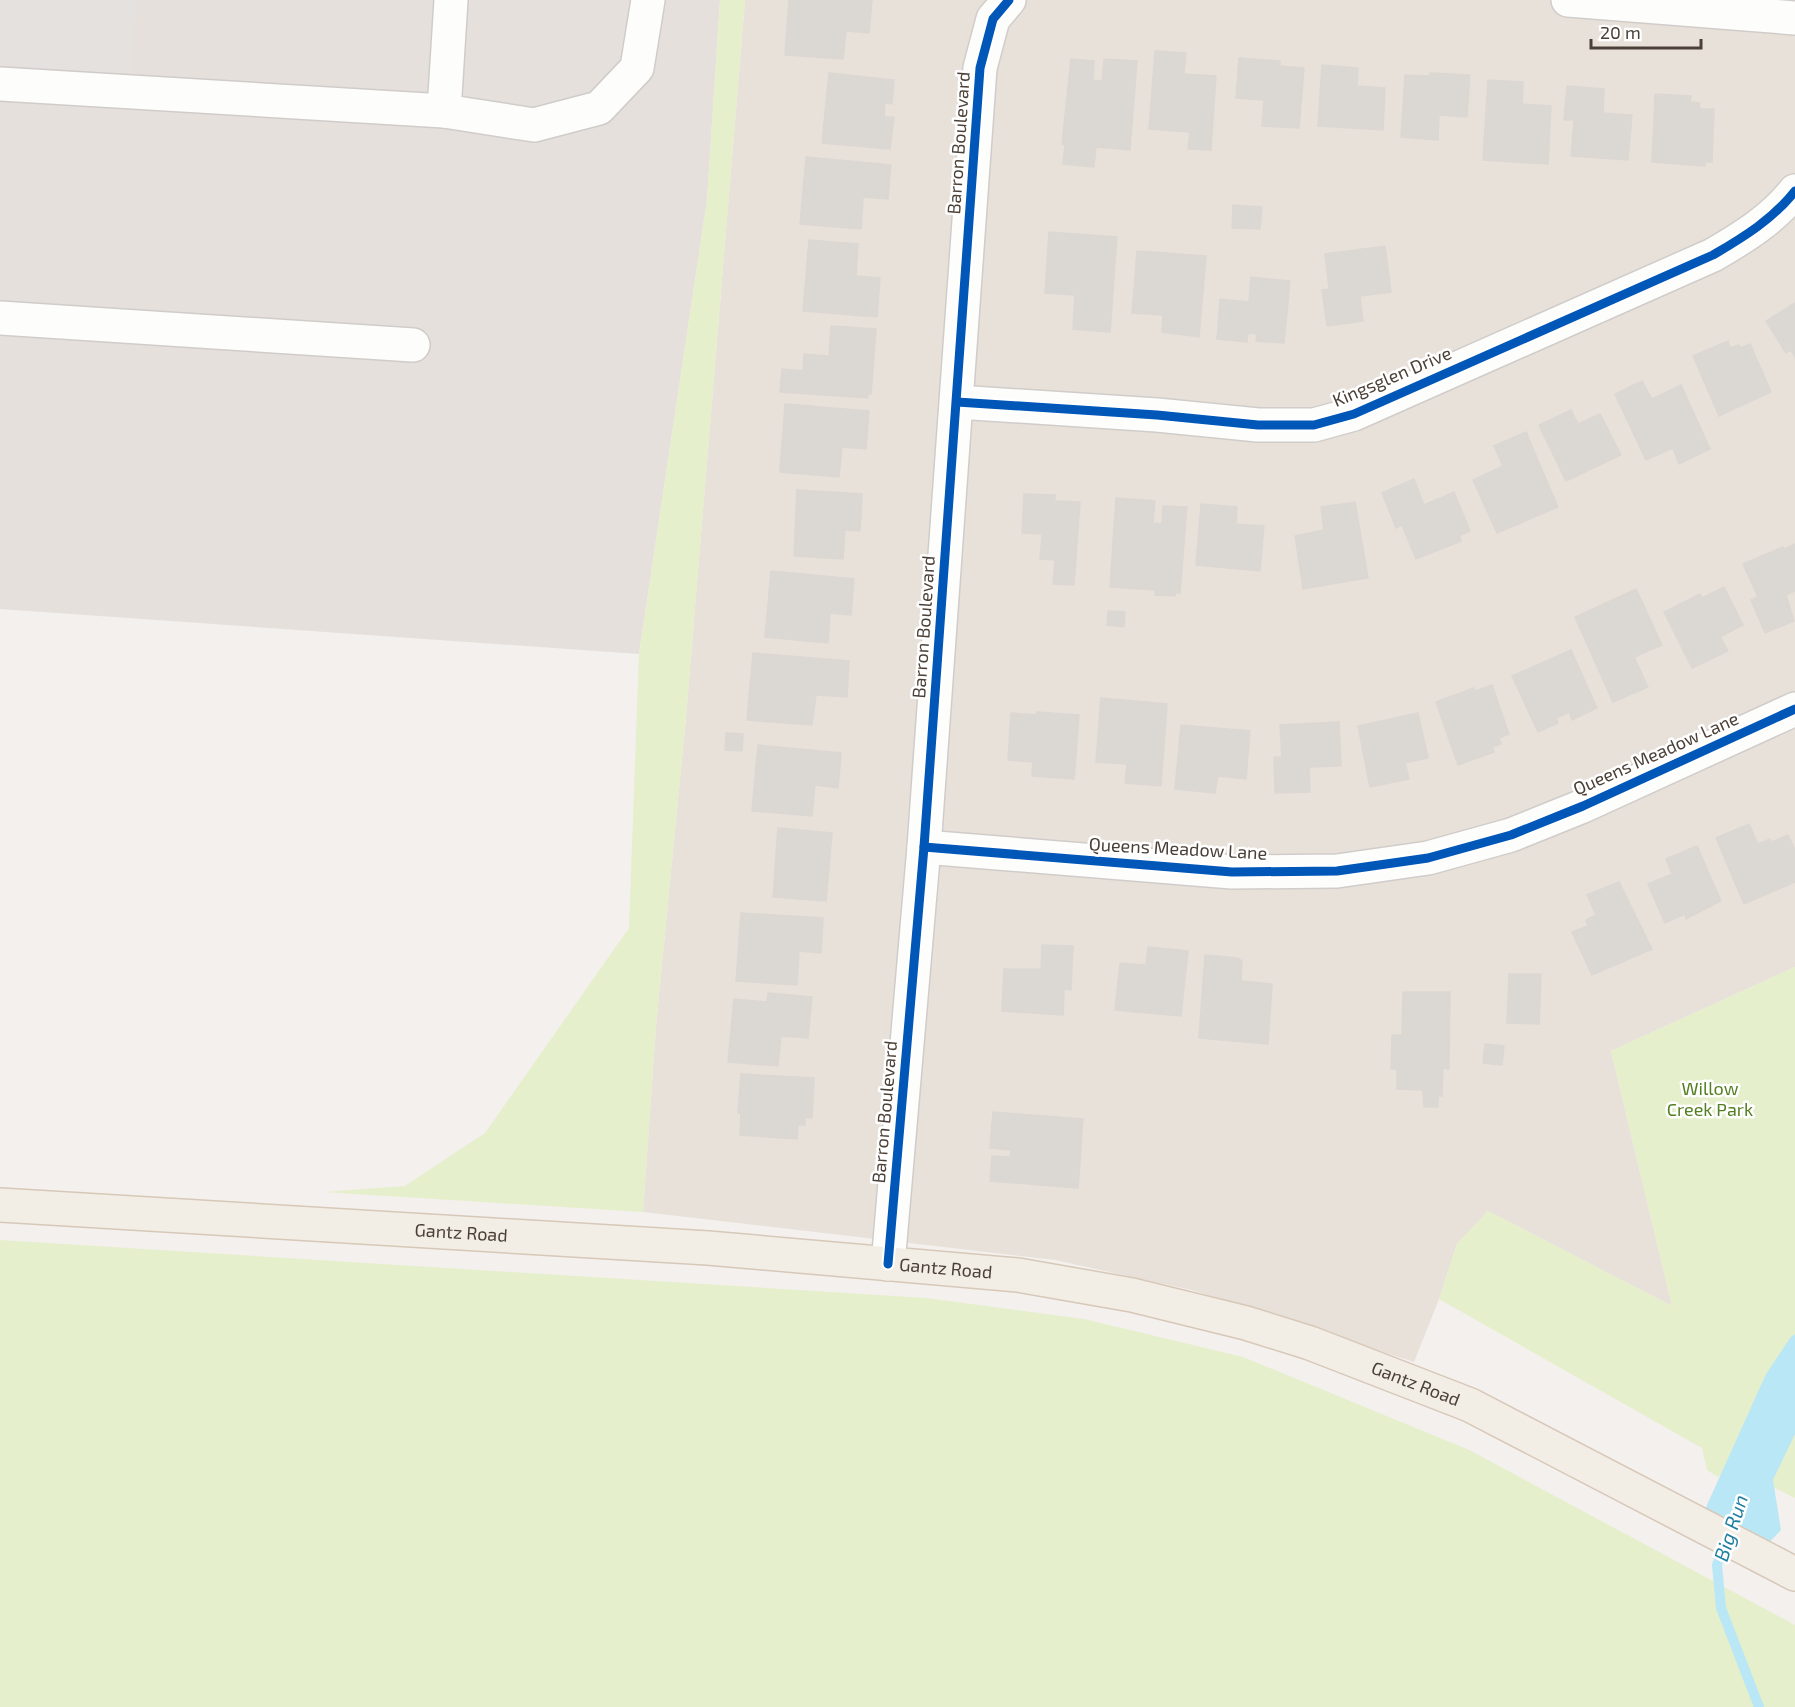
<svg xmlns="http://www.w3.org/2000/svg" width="1795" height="1707" font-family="'Exo 2',sans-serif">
	<rect width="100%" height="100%" fill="#f3f0ed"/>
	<polygon fill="#e8e1da" points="745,0 1795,0 1795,967 1611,1051 1672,1306 1488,1211 1457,1244 1439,1299 1414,1362 1192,1290 1055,1260 643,1212 656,1026 686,717"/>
	<polygon fill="#e6e0dc" points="0,0 720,0 707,200 639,654 0,609"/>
	<g fill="#e6efcb">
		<polygon points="720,0 745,0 686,717 656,1026 643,1212 324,1192 405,1186 485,1133 629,928 639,654 707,200"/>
		<polygon points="1795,967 1795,1498 1730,1465 1718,1477 1707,1470 1702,1448 1439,1299 1457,1244 1488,1211 1672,1306 1611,1051"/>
		<polygon points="0,1240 926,1298 1084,1319 1243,1357 1469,1450 1795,1625 1795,1707 0,1707"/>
	</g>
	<polygon fill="#e5e1de" points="0,0 136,0 130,75 0,64"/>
	<polygon fill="#bae7f5" points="1795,1334 1795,1434 1773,1480 1781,1530 1762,1550 1702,1516 1766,1374 1790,1338"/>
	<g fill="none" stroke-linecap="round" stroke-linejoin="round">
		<polyline stroke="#bae7f5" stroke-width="10" points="1725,1542 1717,1565 1721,1608 1759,1707"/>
	</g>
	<g fill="#dbd7d3" stroke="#dcd7d2" stroke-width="1.5">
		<polygon points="789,0 872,0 869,33 846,31 843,59 785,55"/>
		<polygon points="1155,51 1186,53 1184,74 1216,76 1211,150 1188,149 1190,132 1149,129"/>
		<polygon points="1239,58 1280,61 1280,66 1304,68 1299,128 1262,126 1264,100 1236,98"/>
		<polygon points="1071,59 1094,61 1093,80 1102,81 1104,59 1137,61 1130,150 1096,147 1094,167 1063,164 1065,145 1062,144"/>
		<polygon points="1322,65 1358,68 1357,86 1385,88 1383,130 1318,126"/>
		<polygon points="829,73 894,80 892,104 885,103 884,117 894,117 890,149 822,143"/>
		<polygon points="1430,73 1470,75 1467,117 1439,115 1438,140 1401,137 1405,75 1430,76"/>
		<polygon points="1488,80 1523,82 1522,104 1551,106 1548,164 1483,160"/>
		<polygon points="1567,86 1604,89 1603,113 1632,115 1628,160 1571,156 1574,120 1564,120"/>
		<polygon points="1655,94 1691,96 1690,102 1700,103 1699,109 1714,109 1712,162 1705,162 1705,166 1652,162"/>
		<polygon points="806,157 891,165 888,199 863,197 861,229 800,224"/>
		<polygon points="1233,205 1262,207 1260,229 1232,228"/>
		<polygon points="1049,232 1117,237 1110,332 1073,329 1075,295 1045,293"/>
		<polygon points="809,240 858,244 856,276 880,278 877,317 803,311"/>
		<polygon points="1385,246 1391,292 1360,296 1363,321 1327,326 1322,290 1329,289 1325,254"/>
		<polygon points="1137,251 1206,256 1199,337 1162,332 1163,315 1132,313"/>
		<polygon points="1251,277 1290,281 1284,343 1256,341 1257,334 1248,333 1247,342 1217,339 1220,299 1249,302"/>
		<polygon points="1795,303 1795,357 1791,350 1786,353 1766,321"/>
		<polygon points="831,326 876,329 871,394 868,393 868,398 780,392 782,369 803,371 804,354 829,356"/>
		<polygon points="1728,341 1730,348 1739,345 1740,348 1750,344 1771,392 1719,416 1693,356"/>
		<polygon points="1642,381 1652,399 1681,385 1710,449 1679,464 1673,448 1646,460 1615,394"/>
		<polygon points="785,404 869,411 866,449 842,447 839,477 780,472"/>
		<polygon points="1571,410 1578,424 1600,414 1621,455 1566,481 1539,425"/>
		<polygon points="1526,432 1558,507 1497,533 1473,480 1503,466 1494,446"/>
		<polygon points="1414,479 1424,505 1454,492 1470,531 1459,536 1461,541 1416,559 1402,525 1396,528 1382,493"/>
		<polygon points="797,490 862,494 860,531 845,530 843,559 794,556"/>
		<polygon points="1024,494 1055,495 1055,501 1080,502 1074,585 1053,584 1055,560 1040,559 1042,534 1022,533"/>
		<polygon points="1116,498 1155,501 1153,523 1162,524 1163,506 1187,507 1180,593 1175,593 1175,596 1155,595 1155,590 1110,587"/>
		<polygon points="1355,502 1368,578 1303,589 1295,536 1324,530 1321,507"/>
		<polygon points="1201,504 1237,507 1236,524 1264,526 1260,571 1196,565"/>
		<polygon points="1795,544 1795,591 1786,595 1794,621 1765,633 1751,600 1758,597 1743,564 1783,547 1784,549"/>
		<polygon points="771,571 854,579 851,615 830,613 828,643 765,637"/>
		<polygon points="1724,587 1743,625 1720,637 1728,651 1692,668 1664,612 1700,594 1702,598"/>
		<polygon points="1636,589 1662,645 1634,657 1648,687 1613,702 1575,617"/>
		<polygon points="1108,611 1125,612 1124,627 1107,625"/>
		<polygon points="1571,650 1597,708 1572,720 1569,712 1556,718 1558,723 1538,732 1512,676"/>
		<polygon points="753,653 849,661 847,697 816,695 812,725 747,720"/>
		<polygon points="1492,685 1509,734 1499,738 1501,744 1492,747 1494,752 1458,765 1436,702 1474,688 1475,691"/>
		<polygon points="1101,698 1167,704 1161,786 1125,783 1127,764 1096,762"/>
		<polygon points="1037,712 1079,715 1074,779 1032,776 1033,762 1008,760 1011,713 1037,715"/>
		<polygon points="1418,713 1428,758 1405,763 1409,779 1370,787 1358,726"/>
		<polygon points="1339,722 1341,766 1309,767 1310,792 1275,793 1274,757 1282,757 1280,725"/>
		<polygon points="1181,725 1250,731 1246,779 1218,776 1215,793 1175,789"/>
		<polygon points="726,733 743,734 742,751 725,750"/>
		<polygon points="758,745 841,753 838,788 815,785 812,816 752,811"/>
		<polygon points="1749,824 1758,844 1770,839 1772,842 1788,835 1795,850 1795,882 1744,904 1716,838"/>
		<polygon points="778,828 832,833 826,901 773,897"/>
		<polygon points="1697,846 1721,901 1686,919 1685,914 1665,923 1648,884 1672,874 1666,859"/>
		<polygon points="1619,882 1652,949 1592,975 1572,932 1588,926 1586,920 1596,915 1587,895"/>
		<polygon points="741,913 823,918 821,953 799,951 797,985 736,981"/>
		<polygon points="1042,945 1073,946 1071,990 1064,989 1063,1015 1002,1011 1004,969 1041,969"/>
		<polygon points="1148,947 1188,951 1181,1016 1115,1010 1120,963 1146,965"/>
		<polygon points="1205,955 1238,958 1242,961 1241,981 1272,984 1268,1044 1199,1038"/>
		<polygon points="1509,974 1541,974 1539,1024 1507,1023"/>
		<polygon points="1403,992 1450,992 1449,1069 1443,1068 1442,1096 1438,1096 1438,1107 1424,1107 1423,1090 1397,1089 1397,1069 1391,1069 1392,1035 1402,1035"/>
		<polygon points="768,993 812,997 808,1038 781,1036 778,1066 728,1062 734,999 767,1002"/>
		<polygon points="1485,1044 1504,1046 1502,1065 1483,1063"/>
		<polygon points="741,1074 814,1078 812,1118 805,1117 805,1125 798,1125 797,1139 740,1135 741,1113 738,1113"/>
		<polygon points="993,1112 1083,1119 1078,1188 990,1181 992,1156 1010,1157 1011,1150 990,1148"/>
	</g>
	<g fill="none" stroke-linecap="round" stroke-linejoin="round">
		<g stroke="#d0ccc9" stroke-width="36">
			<g id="minor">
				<polyline points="1568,0 1795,18"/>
				<polyline points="0,84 444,111 451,0"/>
				<polyline points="444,111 534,125 599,108 637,68 648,0"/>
				<polyline points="0,318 413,345"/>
				<path d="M 957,402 L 1157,415 L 1258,425 L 1314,425 L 1354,414 L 1713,255 C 1744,237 1773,219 1795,191"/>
				<polyline points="924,847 1232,872 1337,871 1428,858 1511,835 1583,806 1795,709"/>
				<polyline points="888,1264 924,847 980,68 993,19 1009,0"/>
			</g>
		</g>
		<g stroke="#d7c8b8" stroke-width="36">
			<g id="major">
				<path id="s1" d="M 0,1205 L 708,1248 L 1018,1275 L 1132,1295 L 1246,1323 L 1310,1343 L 1470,1405 L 1795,1574"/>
			</g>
		</g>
		<use href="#minor" stroke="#fdfdfc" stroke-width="33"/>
		<use href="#major" stroke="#f2ede5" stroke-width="33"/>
		<g stroke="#fff" stroke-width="13">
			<g id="cycleway">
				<path d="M 957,402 L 1157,415 L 1258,425 L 1314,425 L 1354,414 L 1713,255 C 1744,237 1773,219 1795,191"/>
				<polyline points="924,847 1232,872 1337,871 1428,858 1511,835 1583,806 1795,709"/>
				<polyline points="888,1264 924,847 980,68 993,19 1009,0"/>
			</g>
		</g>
		<use href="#cycleway" stroke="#0057b8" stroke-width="9"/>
	</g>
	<g text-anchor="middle" stroke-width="5" stroke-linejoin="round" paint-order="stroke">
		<g font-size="18" fill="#4b4037" stroke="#fff">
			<text transform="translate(959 143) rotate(-86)" y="6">Barron Boulevard</text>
			<text transform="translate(1392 377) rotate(-23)" y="6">Kingsglen Drive</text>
			<text transform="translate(924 627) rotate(-86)" y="6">Barron Boulevard</text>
			<text transform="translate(1656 754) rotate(-24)" y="6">Queens Meadow Lane</text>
			<text transform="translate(1178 849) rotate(3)" y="6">Queens Meadow Lane</text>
			<text transform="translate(885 1112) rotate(-85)" y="6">Barron Boulevard</text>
			<text dy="6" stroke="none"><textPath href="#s1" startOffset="462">Gantz Road</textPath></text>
			<text dy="6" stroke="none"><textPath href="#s1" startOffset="948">Gantz Road</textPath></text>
			<text dy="6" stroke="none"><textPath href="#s1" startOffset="1434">Gantz Road</textPath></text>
		</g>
		<g font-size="18" fill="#547f21" stroke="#fff">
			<text x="1710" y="1095">Willow<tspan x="1710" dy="21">Creek Park</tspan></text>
		</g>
		<g font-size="20" font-style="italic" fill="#1f7fa0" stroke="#fff">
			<text transform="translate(1731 1528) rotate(-72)" y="7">Big Run</text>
		</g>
	</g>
	<path d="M1591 39v9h110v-9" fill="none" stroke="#4b4037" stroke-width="3"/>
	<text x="1600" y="39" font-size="18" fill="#4b4037" stroke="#ffffff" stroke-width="4.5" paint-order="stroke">20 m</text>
</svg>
